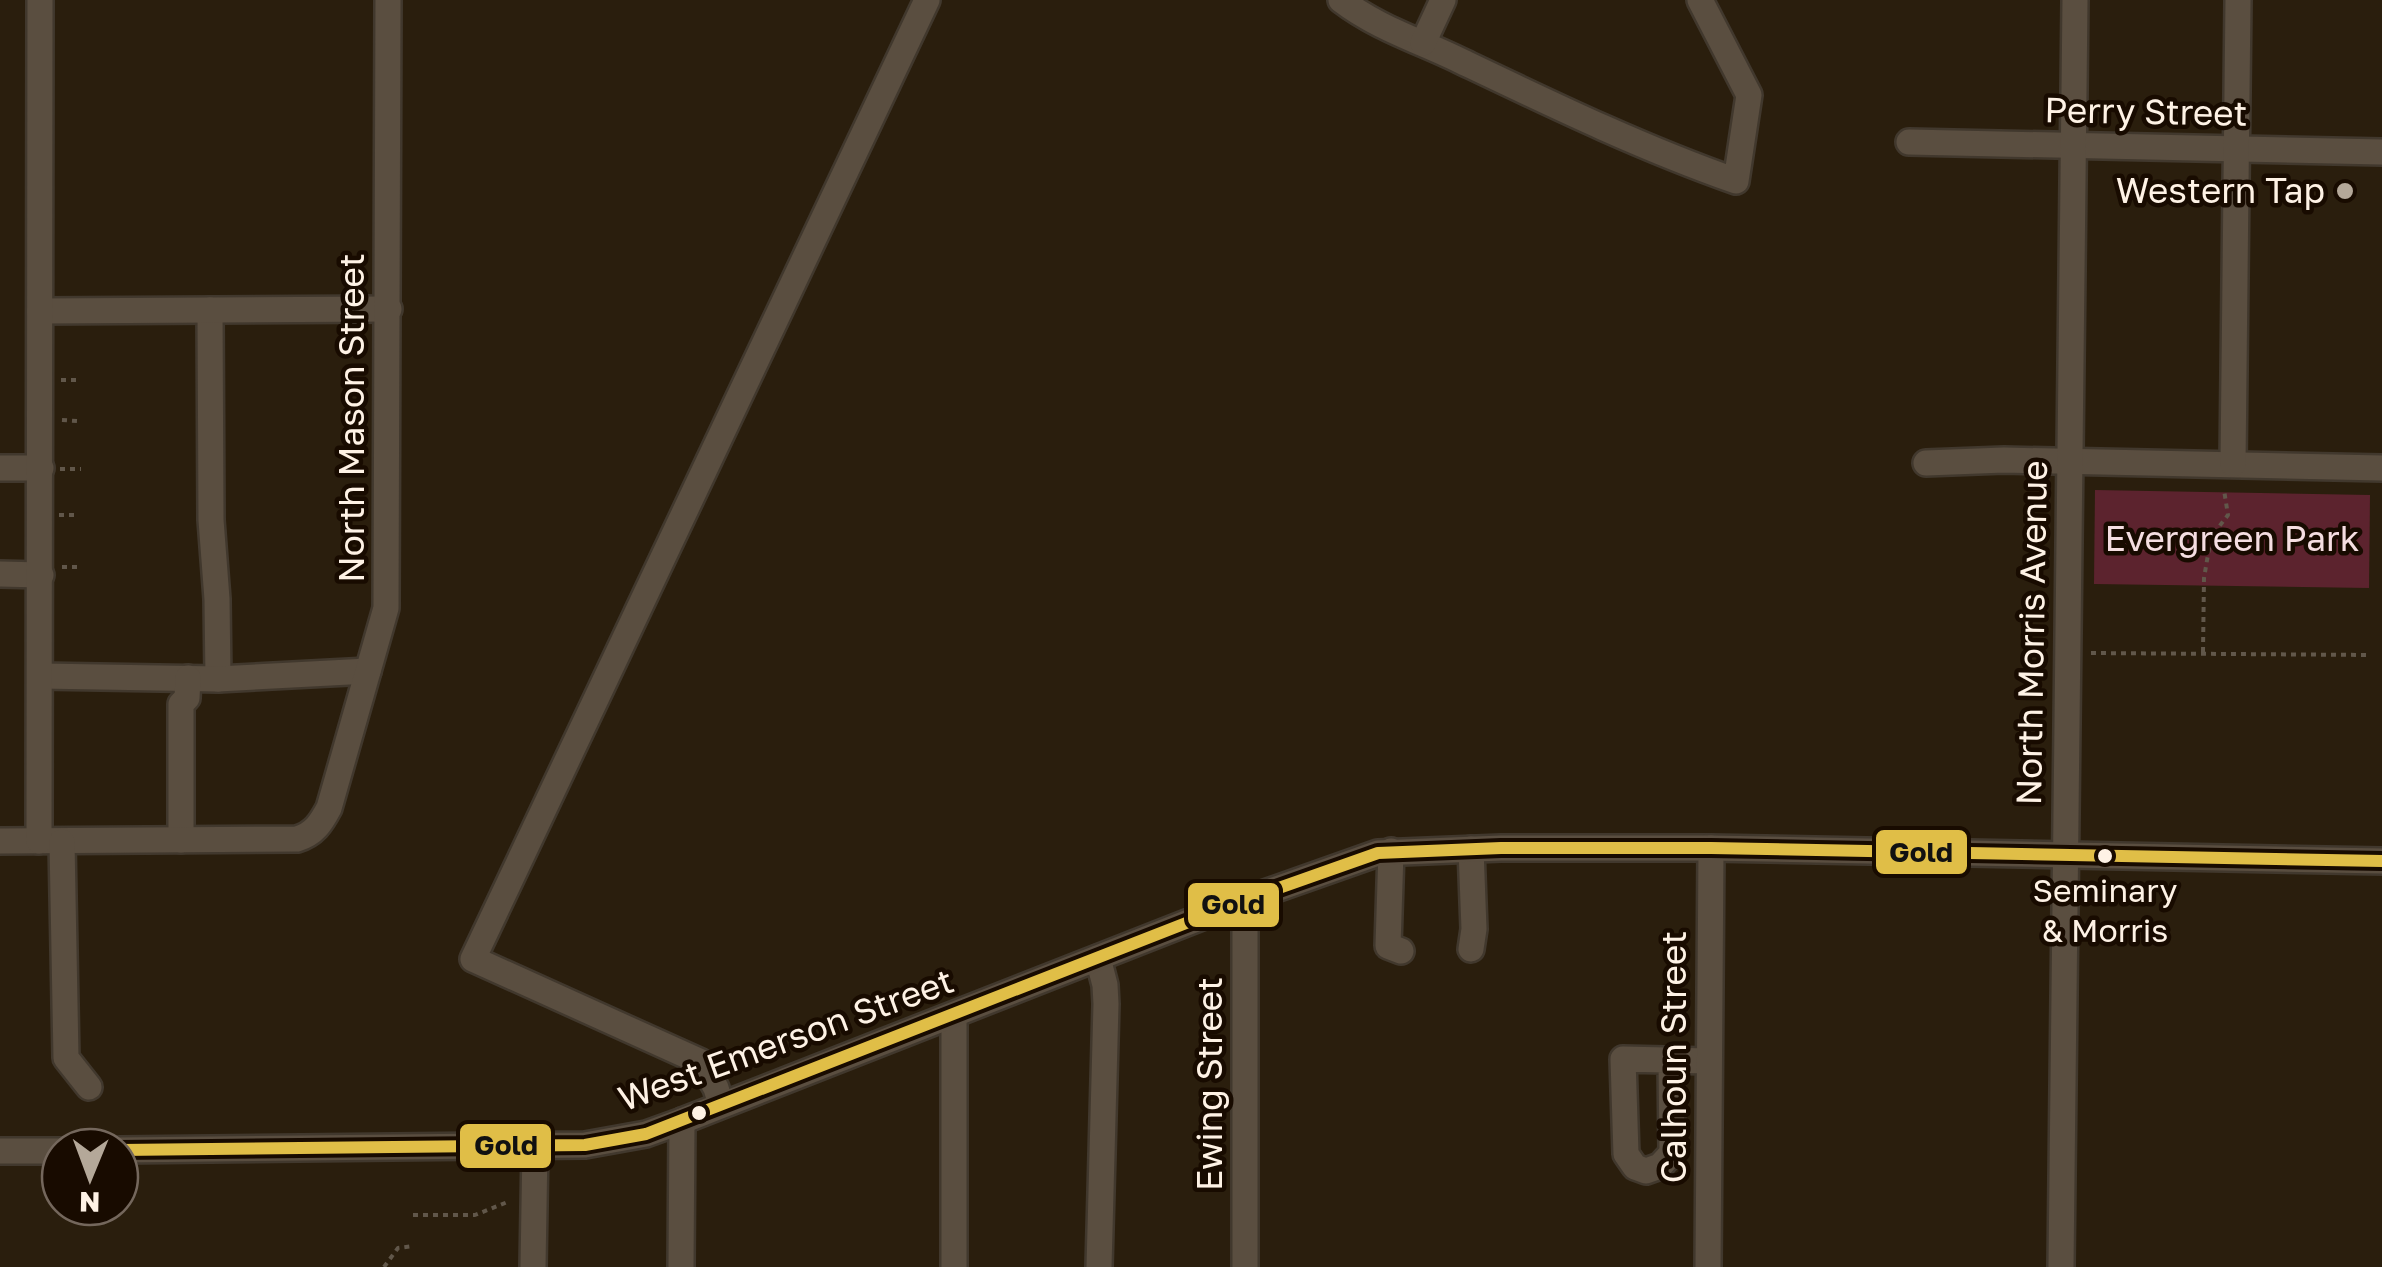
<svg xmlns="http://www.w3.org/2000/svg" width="2382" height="1267" font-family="'Golos Text',sans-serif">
	<rect width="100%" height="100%" fill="#2a1e0d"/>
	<polygon fill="#5c232e" points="2095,490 2370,495 2369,588 2094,584"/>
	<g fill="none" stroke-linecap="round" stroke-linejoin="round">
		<g stroke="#41382d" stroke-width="30">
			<g id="minor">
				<path d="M 1341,0 C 1379,29 1421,41 1463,62 C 1553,105 1642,148 1736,181 L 1749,95 L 1700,0"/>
				<polyline points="1423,43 1443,0"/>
				<polyline points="1909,142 2382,152"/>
				<polyline points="210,310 211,520 217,599 218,679"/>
				<polyline points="40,311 389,309"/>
				<polyline points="1926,463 2004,460 2382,468"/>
				<polyline points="2233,464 2238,0"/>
				<polyline points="0,468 41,468"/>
				<polyline points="0,574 41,575"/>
				<polyline points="41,676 218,679 368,671"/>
				<polyline points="181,840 181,704 187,698 188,678"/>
				<path d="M 0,841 L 297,839 C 314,834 321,823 329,808 L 386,608 L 388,0"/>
				<polyline points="39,841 40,0"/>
				<polyline points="62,842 66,1058 89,1087"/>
				<polyline points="1471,849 1474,929 1471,949"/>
				<polyline points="1391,851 1388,946 1401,951"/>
				<polyline points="1245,900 1245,1267"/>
				<polyline points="1098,958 1105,985 1106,1004 1099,1267"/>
				<polyline points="954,1016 954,1267"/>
				<polyline points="1671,1060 1672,1153 1660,1166 1646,1171 1635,1167 1626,1154 1623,1059 1708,1061"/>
				<polyline points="721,1105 716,1088 701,1062 473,959 927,0"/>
				<polyline points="120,1150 585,1145 646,1134 682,1121 1245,900 1378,853 1501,848 1711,848 2382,861"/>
				<polyline points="0,1151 60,1151"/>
				<polyline points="533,1267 535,1146"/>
				<polyline points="681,1267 682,1121"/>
				<polyline points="1708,1267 1711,848"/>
				<polyline points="2061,1267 2075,0"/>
			</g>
		</g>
		<g stroke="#61574a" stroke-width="4" stroke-dasharray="5 5" stroke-linecap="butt">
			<polyline points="61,380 76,380"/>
			<polyline points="62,420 77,421"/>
			<polyline points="60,469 81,469"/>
			<polyline points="59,515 79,515"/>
			<polyline points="62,567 78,567"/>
			<polyline points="2203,652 2204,578 2211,537 2228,515 2224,490"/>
			<polyline points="2091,653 2370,655"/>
			<polyline points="413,1215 475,1215 510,1201"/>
			<polyline points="384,1267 398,1248 413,1246"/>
		</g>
		<use href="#minor" stroke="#5a4e40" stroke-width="25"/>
		<g stroke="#180b00" stroke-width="20">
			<polyline id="bus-1" points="120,1150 585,1145 646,1134 1245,900 1378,853 1501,848 1711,848 2382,861"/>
		</g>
		<use href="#bus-1" stroke="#e0be47" stroke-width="12"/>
	</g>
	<circle fill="#b4a899" stroke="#180b00" stroke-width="4" cx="2345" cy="191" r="10"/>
	<g fill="#fef2e5" stroke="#180b00" stroke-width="4">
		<circle cx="2105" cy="856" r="9"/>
		<circle cx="699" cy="1113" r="9"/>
	</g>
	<g text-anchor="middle" stroke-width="9" stroke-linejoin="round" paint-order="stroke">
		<g font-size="32" fill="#fef2e5" stroke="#180b00">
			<text x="2105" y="902">Seminary<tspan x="2105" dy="40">&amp; Morris</tspan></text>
		</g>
		<g font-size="35" fill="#fef2e5" stroke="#180b00">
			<text transform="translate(2146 112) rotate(1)" y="12">Perry Street</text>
			<text transform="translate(352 418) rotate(-90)" y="12">North Mason Street</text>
			<text transform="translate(2032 633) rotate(-89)" y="12">North Morris Avenue</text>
			<text transform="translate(786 1040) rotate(-20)" y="12">West Emerson Street</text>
			<text transform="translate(1674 1057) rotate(-90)" y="12">Calhoun Street</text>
			<text transform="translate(1210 1084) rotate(-90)" y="12">Ewing Street</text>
		</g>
		<g font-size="35" fill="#fef2e5" stroke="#180b00" text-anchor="end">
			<text x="2325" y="203">Western Tap</text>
		</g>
		<g font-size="35" fill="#f5dee1" stroke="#180b00">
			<text x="2232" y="551">Evergreen Park</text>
		</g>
	</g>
	<g stroke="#180b00" stroke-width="4">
		<rect x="1874" y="828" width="95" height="48" rx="10" fill="#e0be47"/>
		<rect x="1186" y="881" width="95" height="48" rx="10" fill="#e0be47"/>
		<rect x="458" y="1122" width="95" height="48" rx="10" fill="#e0be47"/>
	</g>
	<g font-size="28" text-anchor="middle" font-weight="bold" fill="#111">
		<text x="1921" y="862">Gold</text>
		<text x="1233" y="914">Gold</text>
		<text x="506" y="1155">Gold</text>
	</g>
	<g transform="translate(90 1177) rotate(181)"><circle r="48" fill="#180b00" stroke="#74675c" stroke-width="2.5"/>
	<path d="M0-8L18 38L0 25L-18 38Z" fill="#b4a899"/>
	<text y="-15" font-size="28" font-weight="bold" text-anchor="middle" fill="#fef2e5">N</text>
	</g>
</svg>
